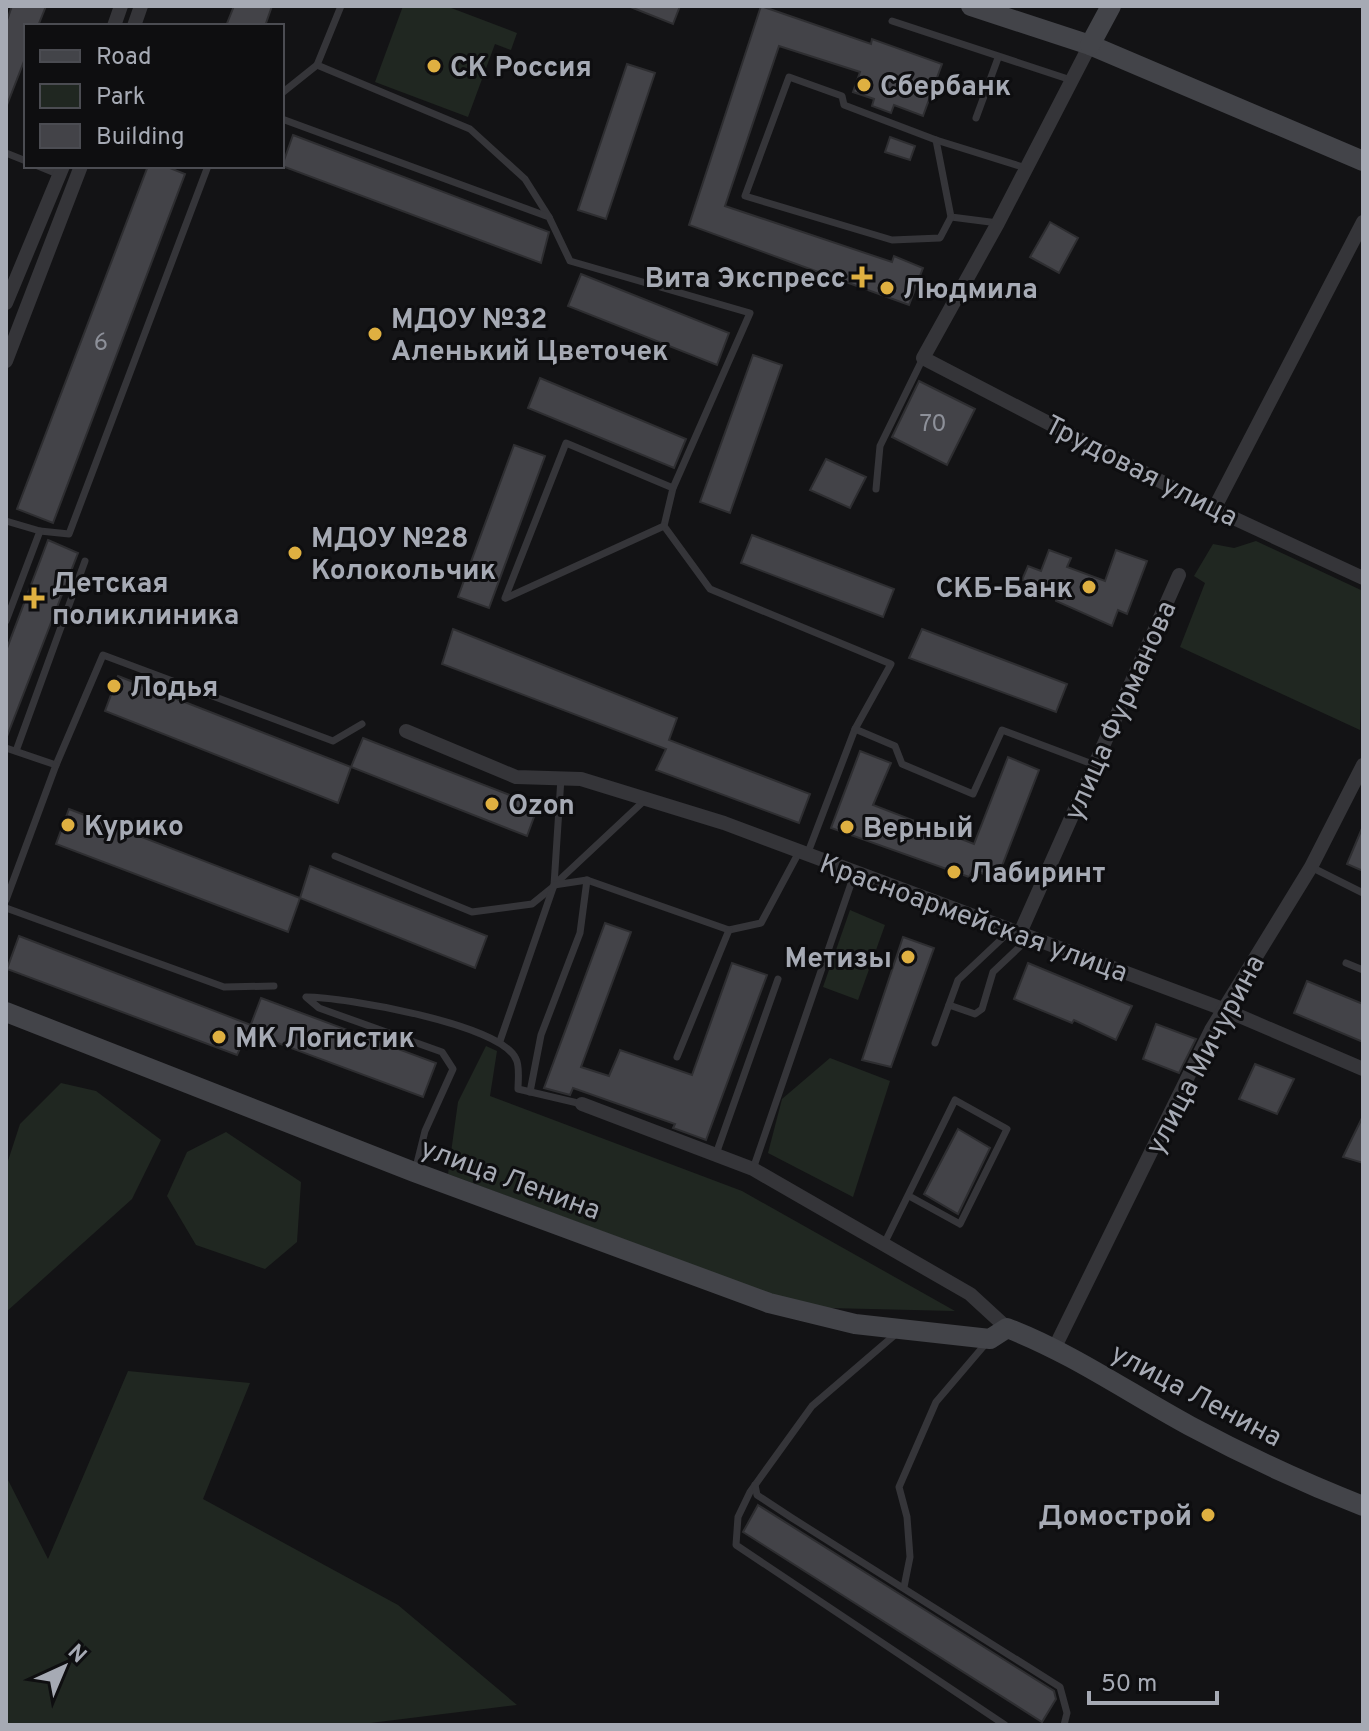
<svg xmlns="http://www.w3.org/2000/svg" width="1369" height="1731" font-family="Overpass,sans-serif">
	<rect width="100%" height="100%" fill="#131315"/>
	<g fill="#202721">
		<polygon points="403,6 446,6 517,33 511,50 495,44 468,117 375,82"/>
		<polygon points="1256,541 1363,591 1360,730 1180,647 1205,583 1194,576 1213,544 1234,548"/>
		<polygon points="850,910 885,925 858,1000 823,987"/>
		<polygon points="486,1046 497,1051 490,1096 742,1191 955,1311 828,1308 784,1299 448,1174 458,1102"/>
		<polygon points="830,1058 890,1081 853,1197 768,1153 782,1099"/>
		<polygon points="61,1083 96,1091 161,1140 132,1199 6,1312 6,1167 20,1124"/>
		<polygon points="226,1132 301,1182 297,1242 265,1269 196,1245 167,1196 187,1152"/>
		<polygon points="128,1371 250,1383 203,1499 398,1605 517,1705 354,1725 6,1725 6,1476 48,1559"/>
	</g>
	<g fill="#434348" stroke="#2e2e31" stroke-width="2">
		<polygon points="12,6 46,6 38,26 26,26 26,56 7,105 6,23"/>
		<polygon points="234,6 272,6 265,26 226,26"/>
		<polygon points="628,6 680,6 673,24"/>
		<polygon points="761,6 871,44 872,39 942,64 923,116 894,105 891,113 872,106 874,99 853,92 860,72 779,46 725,206 892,262 894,256 923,268 909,305 689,225"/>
		<polygon points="627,64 655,73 606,219 578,210"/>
		<polygon points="293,135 549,232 541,263 282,166"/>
		<polygon points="890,137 915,146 910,160 885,152"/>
		<polygon points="148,166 165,166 185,174 53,523 17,509"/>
		<polygon points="1050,222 1078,238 1059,273 1030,257"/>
		<polygon points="581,274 729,333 717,365 568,306"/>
		<polygon points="753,355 782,365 730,513 700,502"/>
		<polygon points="540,378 686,439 674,468 528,408"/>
		<polygon points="919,381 975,409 947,465 892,437"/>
		<polygon points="514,445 545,456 489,608 458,597"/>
		<polygon points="826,459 866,477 850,508 810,490"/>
		<polygon points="752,535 894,589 883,617 741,563"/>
		<polygon points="48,540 78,553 6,739 6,651"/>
		<polygon points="1049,550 1071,558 1067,567 1105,581 1116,550 1147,561 1127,614 1118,610 1112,626 1056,601 1057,593 1022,580 1028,566 1041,571"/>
		<polygon points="453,629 677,718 669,740 810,794 799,823 656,770 666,749 442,664"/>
		<polygon points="922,629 1067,684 1056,712 909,658"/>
		<polygon points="118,676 351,767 338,803 105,711"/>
		<polygon points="363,738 538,806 527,836 351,767"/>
		<polygon points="860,751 891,763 873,805 974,844 1008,757 1039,770 997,879 973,870 969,877 831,828"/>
		<polygon points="69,809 300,898 288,932 56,844"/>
		<polygon points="1363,826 1363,871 1347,864"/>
		<polygon points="310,866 487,936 475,968 300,898"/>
		<polygon points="605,923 631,932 581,1067 609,1076 620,1050 692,1075 732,963 767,975 706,1140 673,1128 675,1124 573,1088 570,1095 544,1088"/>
		<polygon points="19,936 251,1025 237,1055 7,969"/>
		<polygon points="903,937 934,948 891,1067 862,1060"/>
		<polygon points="1028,963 1132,1006 1116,1040 1074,1020 1072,1023 1014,999"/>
		<polygon points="1307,981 1363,1004 1363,1042 1294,1013"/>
		<polygon points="261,998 436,1063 423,1097 248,1032"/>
		<polygon points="1156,1024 1196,1039 1179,1073 1143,1059"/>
		<polygon points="1255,1064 1294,1079 1277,1114 1239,1099"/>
		<polygon points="1363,1116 1363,1163 1343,1157"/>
		<polygon points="958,1129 990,1148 958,1214 924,1194"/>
		<polygon points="758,1505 1054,1691 1056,1699 1042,1722 743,1532"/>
	</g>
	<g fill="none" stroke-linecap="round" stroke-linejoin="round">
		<g stroke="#353539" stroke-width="7">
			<polyline points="892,21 1071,80"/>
			<polyline points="317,65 470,129 525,179 549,217"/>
			<polyline points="282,93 317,65 341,6"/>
			<polyline points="976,118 998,58"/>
			<polyline points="282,119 549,217 570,261 750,313 673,488 664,526 710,589 891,664 855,729 807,855"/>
			<polyline points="936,140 951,217 998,223"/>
			<polyline points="6,153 26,161"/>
			<polyline points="38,166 60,175"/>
			<polyline points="951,217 940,238 892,240 745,196 789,77 842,96 844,105 936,140 1026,168"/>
			<polyline points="876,489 880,446 923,358"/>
			<polyline points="6,521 40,531 69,534 208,166"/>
			<polyline points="505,598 566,443 673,488"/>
			<polyline points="506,598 664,526"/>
			<polyline points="6,621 40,531"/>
			<polyline points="855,729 895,746 902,764 973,794 1002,730 1095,765"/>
			<polyline points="6,748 56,765 103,655 333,741 362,724"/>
			<polyline points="16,751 85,561"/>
			<polyline points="561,778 554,885 646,799"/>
			<polyline points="335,856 472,912 532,904 553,887"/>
			<polyline points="1311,867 1363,893"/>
			<polyline points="6,900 56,765"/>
			<polyline points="6,908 224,987 274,986"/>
			<polyline points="1346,963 1363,970"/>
			<polyline points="949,1005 975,1014 982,1009 993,972 1030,937"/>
			<polyline points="500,1041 554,885 587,880 729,930 761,923 799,852"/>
			<polyline points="935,1043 958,980 1010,931"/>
			<polyline points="677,1057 729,930"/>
			<polyline points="530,1092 541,1035 580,933 587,880"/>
			<polyline points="716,1154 778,979"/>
			<polyline points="753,1169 855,872"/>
			<path d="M 415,1171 L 425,1131 L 453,1069 L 442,1052 L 319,1008 L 306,997 C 344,997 501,1024 516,1059 C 520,1066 518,1081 518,1089 L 582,1104"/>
			<polyline points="884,1244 955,1100 1007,1129 960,1224 909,1196"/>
			<polyline points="897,1333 812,1406 750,1492 738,1517 736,1545 1005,1725"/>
			<polyline points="755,1485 757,1495 792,1518 1060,1687 1067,1713 1064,1725"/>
			<polyline points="904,1587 910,1557 907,1517 899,1487 936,1402 988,1341"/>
		</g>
		<g stroke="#353539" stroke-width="14">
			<polyline points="114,26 121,6"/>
			<polyline points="134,26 141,6"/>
			<polyline points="1090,45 998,223 923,358 1214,509 1363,578"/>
			<polyline points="6,303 63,166"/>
			<polyline points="6,361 81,166"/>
			<polyline points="1214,509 1363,222"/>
			<polyline points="406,731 516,777 581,779 724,823 1223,1009 1363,1069"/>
			<polyline points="1020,933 1179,575"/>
			<polyline points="582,1104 753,1169 970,1294 1007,1328"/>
			<polyline points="1054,1349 1211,1030 1311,867 1363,765"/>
		</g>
		<g stroke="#434449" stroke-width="20">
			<polyline points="971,6 1090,45 1363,161"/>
			<polyline points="1090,45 1111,6"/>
			<path d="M 6,1012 L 414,1172 L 769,1303 L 855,1324 L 990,1339 L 1007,1328 C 1072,1353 1129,1393 1190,1426 C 1246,1456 1304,1483 1363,1506"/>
		</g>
	</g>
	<g fill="#dfb041" stroke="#0e0e10" stroke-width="3">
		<circle cx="434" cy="66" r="8"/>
		<circle cx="864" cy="85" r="8"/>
		<path d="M858 265h8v8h8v8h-8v8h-8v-8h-8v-8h8z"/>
		<circle cx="887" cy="288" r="8"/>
		<circle cx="375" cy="334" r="8"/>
		<circle cx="295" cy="553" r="8"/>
		<circle cx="1089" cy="587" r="8"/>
		<path d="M30 586h8v8h8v8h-8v8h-8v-8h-8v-8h8z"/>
		<circle cx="114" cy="686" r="8"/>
		<circle cx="492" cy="804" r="8"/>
		<circle cx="68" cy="825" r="8"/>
		<circle cx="847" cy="827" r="8"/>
		<circle cx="954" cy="872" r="8"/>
		<circle cx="908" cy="957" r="8"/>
		<circle cx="219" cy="1037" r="8"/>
		<circle cx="1208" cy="1515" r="8"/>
	</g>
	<g text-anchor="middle" stroke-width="6" stroke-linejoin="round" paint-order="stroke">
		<g font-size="24" fill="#8d9099">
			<text x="101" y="350">6</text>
			<text x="933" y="431">70</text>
		</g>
		<g font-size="28" font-weight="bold" fill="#a6aab4" stroke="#0e0e10" text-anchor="start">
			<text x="450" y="76">СК Россия</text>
			<text x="880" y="95">Сбербанк</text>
			<text x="846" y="287" text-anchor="end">Вита Экспресс</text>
			<text x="903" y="298">Людмила</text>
			<text x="391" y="328">МДОУ №32<tspan x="391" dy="32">Аленький Цветочек</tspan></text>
			<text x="311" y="547">МДОУ №28<tspan x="311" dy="32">Колокольчик</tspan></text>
			<text x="52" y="592">Детская<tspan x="52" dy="32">поликлиника</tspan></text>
			<text x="1073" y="597" text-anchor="end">СКБ-Банк</text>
			<text x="130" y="696">Лодья</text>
			<text x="508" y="814">Ozon</text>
			<text x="84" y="835">Курико</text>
			<text x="863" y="837">Верный</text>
			<text x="970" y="882">Лабиринт</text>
			<text x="892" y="967" text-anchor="end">Метизы</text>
			<text x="235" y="1047">МК Логистик</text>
			<text x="1192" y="1525" text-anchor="end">Домострой</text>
		</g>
		<g font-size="28" fill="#a6aab4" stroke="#0e0e10">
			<text transform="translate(1142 470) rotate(27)" y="10">Трудовая улица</text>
			<text transform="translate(1119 710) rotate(-66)" y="10">улица Фурманова</text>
			<text transform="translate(974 917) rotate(20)" y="10">Красноармейская улица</text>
			<text transform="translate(1204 1054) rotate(-62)" y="10">улица Мичурина</text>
			<text transform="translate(511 1178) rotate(20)" y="10">улица Ленина</text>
			<text transform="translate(1197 1394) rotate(28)" y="10">улица Ленина</text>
		</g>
	</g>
	<rect width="1369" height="1731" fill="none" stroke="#a6aab4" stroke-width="16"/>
	<rect x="24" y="24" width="260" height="144" fill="#0e0e10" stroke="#4b4c52" stroke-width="2"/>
	<rect x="40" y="50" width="40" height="12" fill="#434449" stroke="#4b4c52" stroke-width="2"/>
	<text x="96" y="64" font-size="24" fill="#a6aab4">Road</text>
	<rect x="40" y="84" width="40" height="24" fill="#202721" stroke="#4b4c52" stroke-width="2"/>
	<text x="96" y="104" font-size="24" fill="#a6aab4">Park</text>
	<rect x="40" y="124" width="40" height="24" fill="#434348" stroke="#4b4c52" stroke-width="2"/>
	<text x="96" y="144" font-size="24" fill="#a6aab4">Building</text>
	<g transform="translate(64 1667) rotate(44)" stroke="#0e0e10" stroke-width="6" paint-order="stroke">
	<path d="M0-6L14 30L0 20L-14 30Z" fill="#a6aab4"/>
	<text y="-12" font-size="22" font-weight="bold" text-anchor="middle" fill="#a6aab4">N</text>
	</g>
	<path d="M1089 1691v12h128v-12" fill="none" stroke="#a6aab4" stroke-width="4"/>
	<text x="1101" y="1691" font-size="24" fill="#a6aab4" stroke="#0e0e10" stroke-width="6" paint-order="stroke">50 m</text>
</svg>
